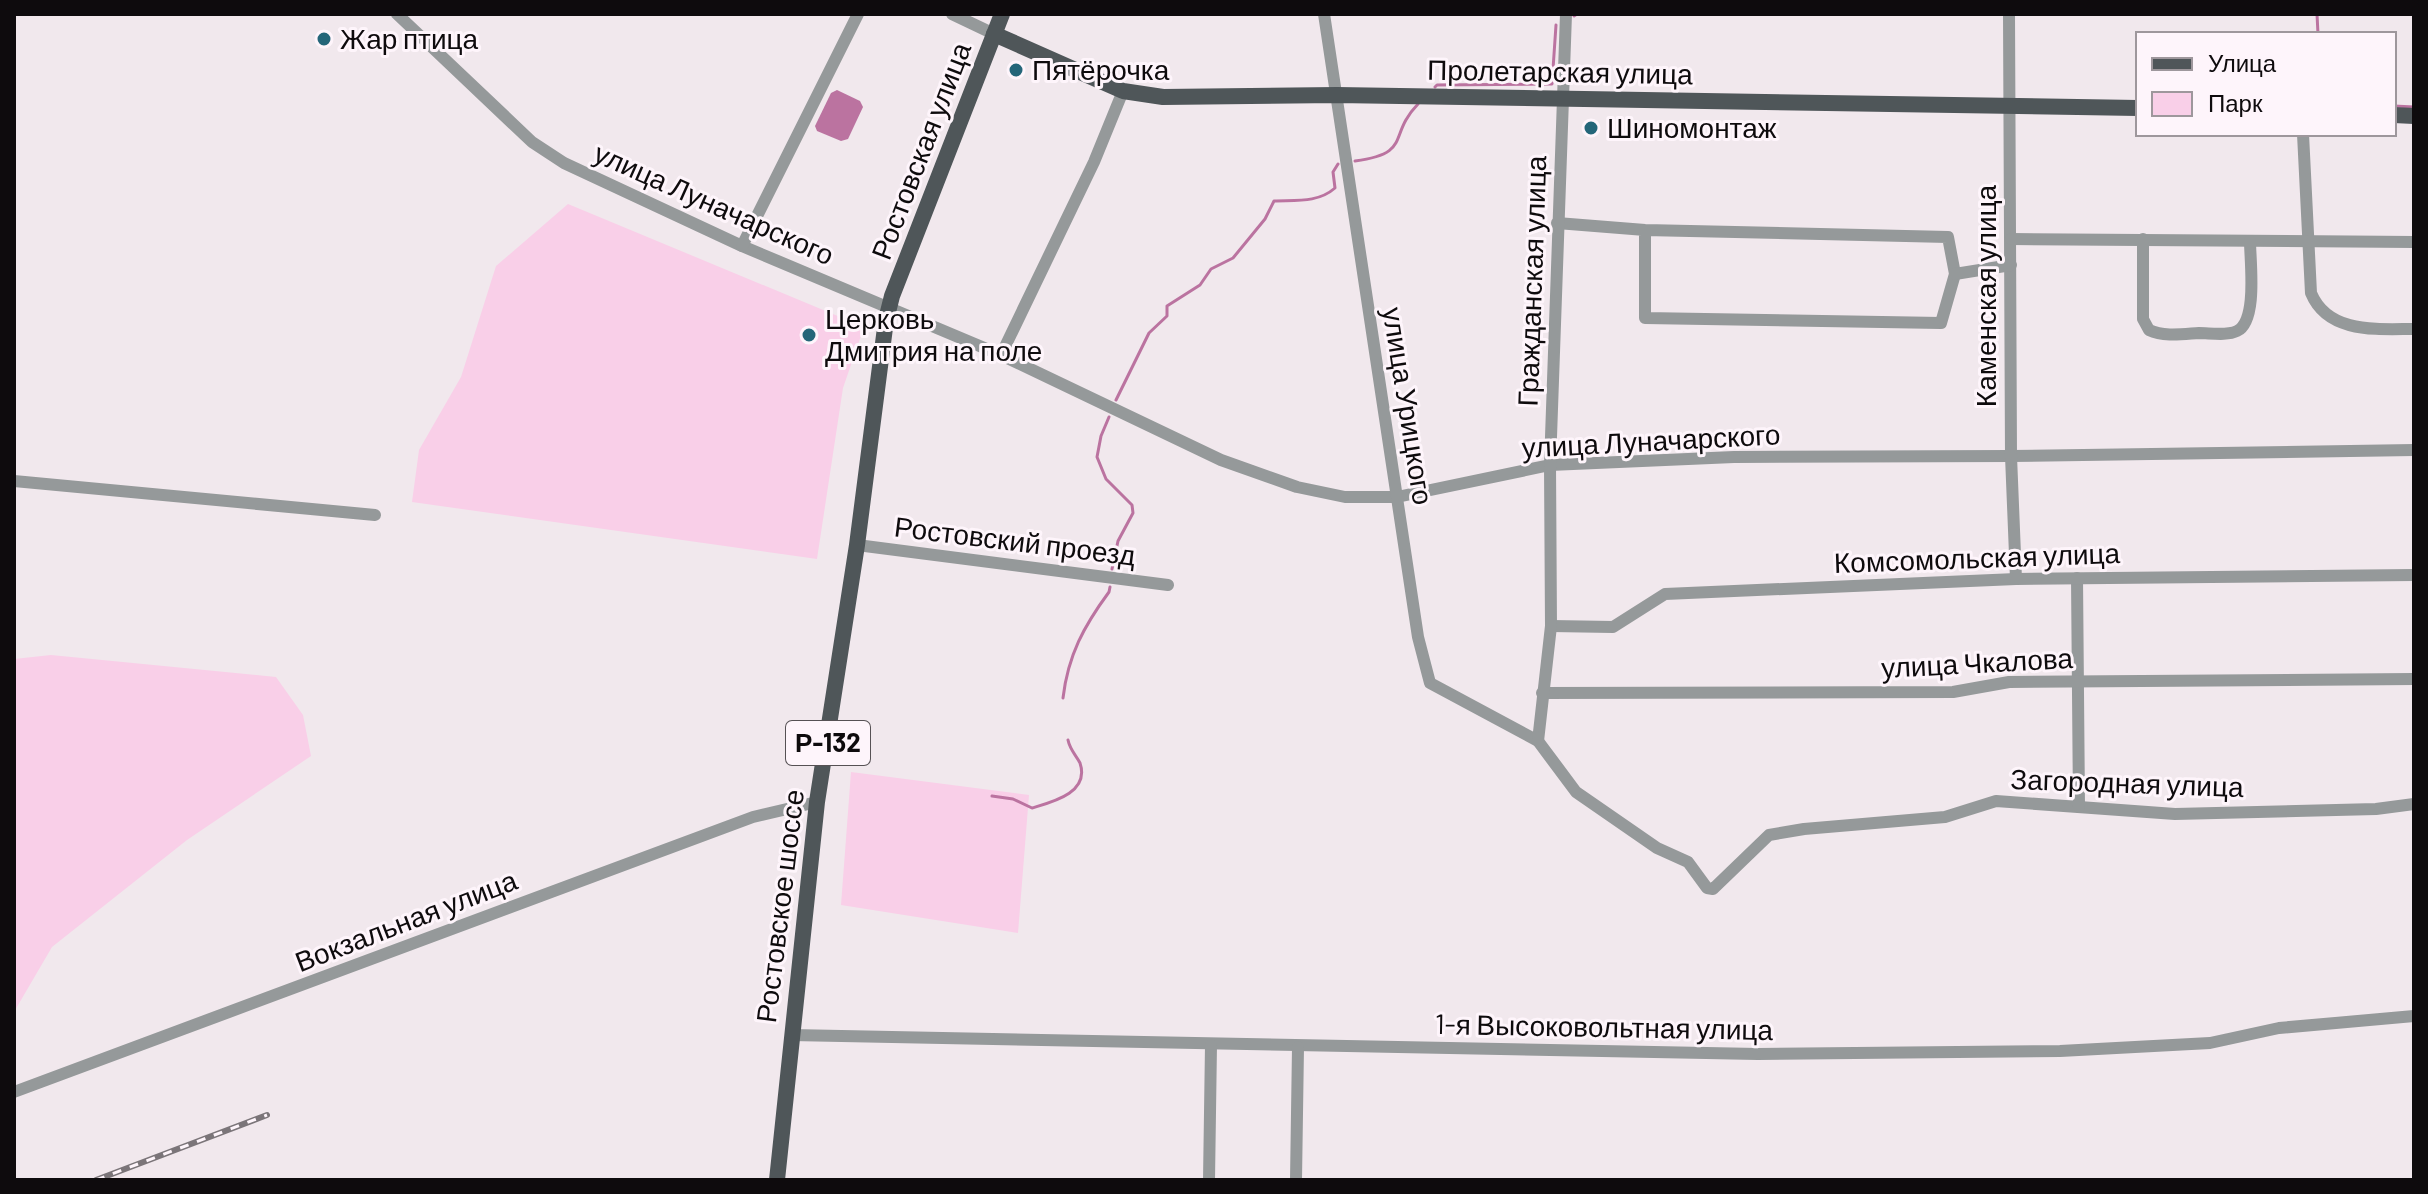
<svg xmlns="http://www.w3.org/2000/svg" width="2428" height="1194" font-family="Barlow,sans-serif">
	<rect width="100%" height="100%" fill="#f1e8ed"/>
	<g fill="#f9cfe8">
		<polygon points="568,204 864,327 843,388 817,559 412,502 419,450 461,377 496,266"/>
		<polygon points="51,655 276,677 303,715 311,756 187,840 52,947 14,1012 14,659"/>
		<polygon points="851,772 1029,795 1018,933 841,905"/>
	</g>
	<polygon fill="#bb73a0" points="837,90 860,101 863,107 848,139 841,141 817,131 815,126 831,93"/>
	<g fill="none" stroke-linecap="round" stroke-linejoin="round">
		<g stroke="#bb73a0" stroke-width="3">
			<polyline points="2317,14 2318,34"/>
			<polyline points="1574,16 1577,14"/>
			<polyline points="1435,87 1437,85 1552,84 1556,25"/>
			<polyline points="2394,106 2414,107"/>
			<path d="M 1355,161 C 1413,153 1387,136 1418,104"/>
			<path d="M 1116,400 L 1149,333 L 1167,316 L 1167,306 L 1200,285 L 1211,269 L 1233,258 L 1265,219 L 1274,201 C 1296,200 1318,203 1335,188 L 1333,172 L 1338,164"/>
			<polyline points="1109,417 1101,436 1097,457 1106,479 1132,505 1133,513 1118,541 1112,569"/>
			<path d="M 1063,698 C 1068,655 1084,626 1109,592 L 1110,587"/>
			<path d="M 992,796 L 1013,799 L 1032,808 C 1052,802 1090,793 1080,763 C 1076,755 1070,750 1068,740"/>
		</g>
		<g stroke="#95999a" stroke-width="12">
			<polyline points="397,14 532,142 564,163 742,246 1001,355 1221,460 1297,487 1345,497 1397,497 1550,465 1734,457 2011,456 2414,450"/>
			<polyline points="952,14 994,34"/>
			<polyline points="1324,14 1418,637 1430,683 1538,741 1576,792 1657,848 1688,862 1707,888 1713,889 1769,835 1804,829 1945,817 1996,801 2175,814 2376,809 2414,804"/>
			<polyline points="2009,14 2011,456 2016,579"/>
			<path d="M 2303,134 L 2311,293 C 2328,334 2377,329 2414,329"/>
			<polyline points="1557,223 1645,230 1948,237 1955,274 1941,323 1645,318 1645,230"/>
			<polyline points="2011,239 2414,242"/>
			<path d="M 2143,239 L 2143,319 L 2149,330 C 2164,337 2183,334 2199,333 C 2210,333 2227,336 2237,331 C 2258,321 2250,261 2250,241"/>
			<polyline points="742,246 858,14"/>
			<polyline points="1955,274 2011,265"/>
			<polyline points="1001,355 1094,162 1123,91"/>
			<polyline points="14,481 375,515"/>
			<polyline points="857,545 1168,585"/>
			<polyline points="2077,578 2079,807"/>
			<polyline points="1551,626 1613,627 1665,594 2016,579 2414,575"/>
			<polyline points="1542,693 1953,692 2009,682 2414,679"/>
			<polyline points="1538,741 1551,626 1550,465 1566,14"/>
			<polyline points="791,1035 1758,1054 2060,1051 2210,1043 2279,1028 2414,1016"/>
			<polyline points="14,1092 753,817 817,802"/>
			<polyline points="1209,1180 1211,1045"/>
			<polyline points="1296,1180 1298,1047"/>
		</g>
		<g stroke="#4f5659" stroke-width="16">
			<polyline points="994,34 1123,91 1163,97 1337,95 2138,108"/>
			<polyline points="2394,115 2414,116"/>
			<polyline points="777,1180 817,802 857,545 886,320 892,296 1002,14"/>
		</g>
		<g stroke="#7b7579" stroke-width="6">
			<polyline id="rail" points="96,1180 267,1115"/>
		</g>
		<use href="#rail" stroke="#fef5fb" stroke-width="3" stroke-dasharray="9" stroke-linecap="butt"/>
	</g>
	<g fill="#246679" stroke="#fef5fb" stroke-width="3">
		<circle cx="324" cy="39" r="8"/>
		<circle cx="1016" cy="70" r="8"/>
		<circle cx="1591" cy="128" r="8"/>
		<circle cx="809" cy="335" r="8"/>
	</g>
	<g text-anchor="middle" stroke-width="6" stroke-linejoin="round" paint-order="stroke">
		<rect fill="#fef5fb" stroke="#565154" stroke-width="2" x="786" y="721" width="84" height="44" rx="6"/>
		<g font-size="26" font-weight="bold" fill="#0e0b0d">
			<text x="828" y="752">Р-132</text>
		</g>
		<g font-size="28" fill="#0e0b0d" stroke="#fef5fb" text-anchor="start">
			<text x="340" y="49">Жар птица</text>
			<text x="1032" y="80">Пятёрочка</text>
			<text x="1607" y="138">Шиномонтаж</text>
			<text x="825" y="329">Церковь<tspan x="825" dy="32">Дмитрия на поле</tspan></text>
		</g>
		<g font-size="28" fill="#0e0b0d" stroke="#fef5fb">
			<text transform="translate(1560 72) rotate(1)" y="10">Пролетарская улица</text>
			<text transform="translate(921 151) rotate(-69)" y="10">Ростовская улица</text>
			<text transform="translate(714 204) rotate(24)" y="10">улица Луначарского</text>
			<text transform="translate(1532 281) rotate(-88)" y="10">Гражданская улица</text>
			<text transform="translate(1986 296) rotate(-90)" y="10">Каменская улица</text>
			<text transform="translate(1408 406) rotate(81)" y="10">улица Урицкого</text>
			<text transform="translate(1651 441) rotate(-3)" y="10">улица Луначарского</text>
			<text transform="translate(1015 541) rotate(7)" y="10">Ростовский проезд</text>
			<text transform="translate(1977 558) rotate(-2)" y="10">Комсомольская улица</text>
			<text transform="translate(1977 663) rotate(-3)" y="10">улица Чкалова</text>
			<text transform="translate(2127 783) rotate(2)" y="10">Загородная улица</text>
			<text transform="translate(780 906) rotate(-83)" y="10">Ростовское шоссе</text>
			<text transform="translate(406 921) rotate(-21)" y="10">Вокзальная улица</text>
			<text transform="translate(1604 1027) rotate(1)" y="10">1-я Высоковольтная улица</text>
		</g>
	</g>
	<rect width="2428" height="1194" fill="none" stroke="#0e0b0d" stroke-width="32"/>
	<rect x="2136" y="32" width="260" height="104" fill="#fef5fb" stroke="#9e979c" stroke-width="2"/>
	<rect x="2152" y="58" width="40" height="12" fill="#4f5659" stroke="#9e979c" stroke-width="2"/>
	<text x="2208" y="72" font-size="24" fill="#0e0b0d">Улица</text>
	<rect x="2152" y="92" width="40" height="24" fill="#f9cfe8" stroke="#9e979c" stroke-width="2"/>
	<text x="2208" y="112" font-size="24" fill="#0e0b0d">Парк</text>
</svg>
